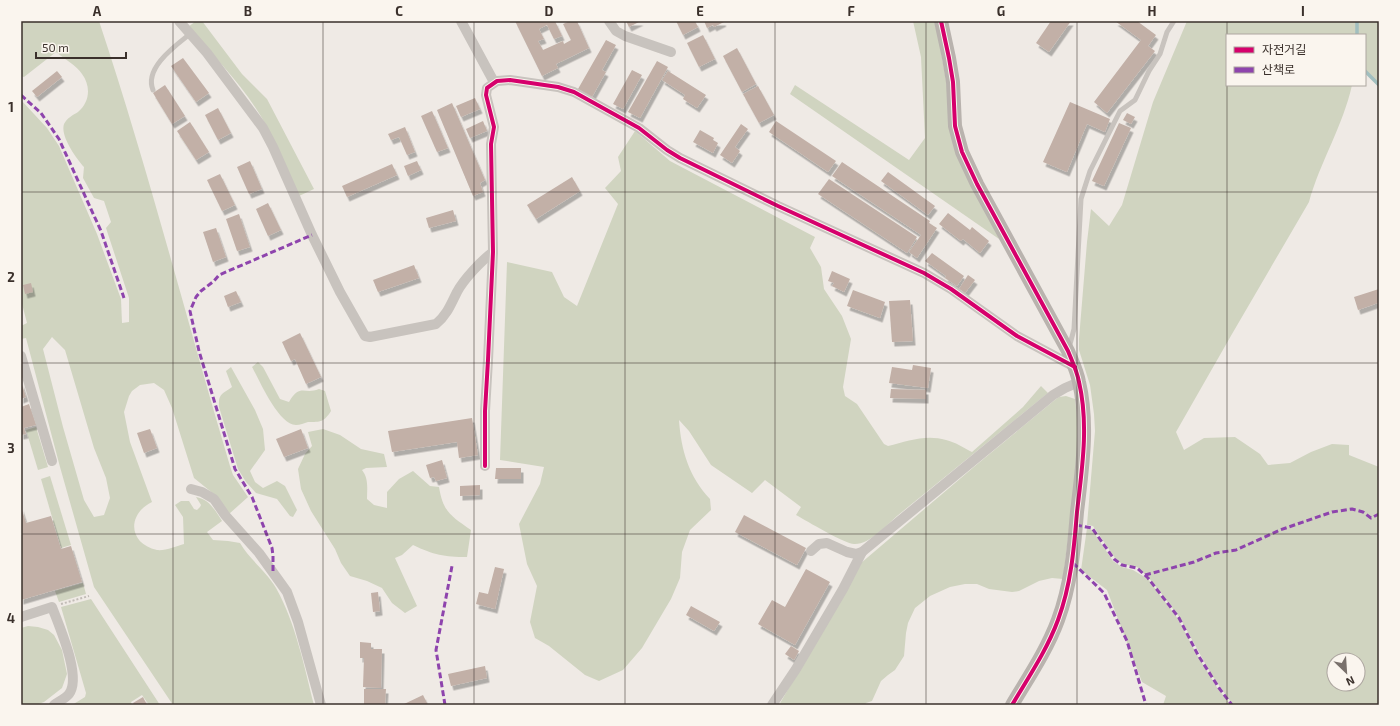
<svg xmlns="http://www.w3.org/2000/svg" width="1400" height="726" font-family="'Exo 2','Noto Sans KR',sans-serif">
	<defs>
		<filter id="shadow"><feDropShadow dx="2.5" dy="4.5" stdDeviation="0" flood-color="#0004"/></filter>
	</defs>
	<rect width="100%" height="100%" fill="#efeae5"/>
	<g fill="#d0d4c0" fill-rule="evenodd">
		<path d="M 21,21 L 99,21 C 148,168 186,318 230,466 L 233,475 L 248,497 L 229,514 L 215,495 L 194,478 L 172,408 L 164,390 L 154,383 L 140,385 L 132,391 L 129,396 L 124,412 L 130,442 L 152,502 C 127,514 128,544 157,550 C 165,551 177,546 184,544 L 183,517 L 175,505 L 181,501 L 189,501 L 194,509 L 197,510 L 200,507 L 201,505 L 196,497 C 209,499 215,510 222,521 L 207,532 L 213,540 L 228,541 L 240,543 C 250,560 266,571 276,588 C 296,624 304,666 314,705 L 173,705 L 94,587 L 60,467 L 26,338 L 21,339 L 21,326 L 27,323 L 21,300 L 21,100 L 47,128 L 59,146 L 97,234 L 121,299 L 122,323 L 129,322 L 129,298 L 106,228 L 111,222 L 104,201 L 94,198 L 83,178 L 84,167 C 76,158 60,136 64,124 C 67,118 73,115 78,112 C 90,102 91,86 82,74 C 77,66 63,58 56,52 L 24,77 L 21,76 ZM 52,337 L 65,350 L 94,448 L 106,478 L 110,498 L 104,515 L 94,517 L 84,500 L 63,427 L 43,349 Z"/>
		<path d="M 196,21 L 202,21 L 242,74 L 267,99 L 314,189 L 299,196 C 288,173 279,149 267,127 C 249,92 214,56 188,27 Z"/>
		<polygon points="913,21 934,21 939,40 952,116 999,239 790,94 795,85 909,160 925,138 921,57"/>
		<path d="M 1187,21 L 1356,21 L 1356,35 L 1227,35 L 1227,85 L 1352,85 C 1343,126 1320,162 1309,202 L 1232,334 L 1176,432 L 1184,450 L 1204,438 L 1235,437 L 1260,454 L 1268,465 L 1290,463 L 1311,452 L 1332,444 L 1349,445 L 1349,455 L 1379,467 L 1379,705 L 1233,705 L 1211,674 L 1180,618 L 1149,578 L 1137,567 L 1122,564 L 1115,558 L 1093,526 L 1087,525 L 1095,431 L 1094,414 L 1090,385 L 1079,350 L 1079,339 L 1087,242 L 1091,209 L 1109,226 L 1122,205 L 1153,102 ZM 1334,660 L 1358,660 L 1358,684 L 1334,684 Z"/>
		<polygon points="1358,21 1379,21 1379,84 1365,70 1365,35 1358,35"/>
		<path d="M 635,131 L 670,161 L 815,237 L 810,248 L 821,267 L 824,289 L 842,316 L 851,339 L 843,387 L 845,396 L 857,404 L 884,444 L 888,446 C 908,441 926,434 946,440 C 955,442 964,448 972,452 L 1023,407 L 1041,386 L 1048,393 L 897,516 C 887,525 869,545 854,544 C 845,544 807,521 796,515 L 801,507 L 765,480 L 752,493 L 711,465 L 689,431 L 679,420 C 681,450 689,477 710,499 L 711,510 L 690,530 L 682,552 L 680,578 L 671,599 L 642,648 L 623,670 L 599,681 L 585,675 L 549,646 L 535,638 L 530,622 L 537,586 L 527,564 L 519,524 L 540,484 L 544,467 L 500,460 L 507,262 L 552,272 L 564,297 L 577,306 L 618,204 L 605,188 L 621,171 L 618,157 Z"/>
		<path d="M 258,362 L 263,367 L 280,399 L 289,402 C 300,383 304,395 319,389 L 325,391 L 331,411 C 324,422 321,422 308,422 C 304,423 300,425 296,425 C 278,424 260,381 252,367 Z"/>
		<path d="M 231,367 L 255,410 L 263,429 L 265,450 L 250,471 L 255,482 L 263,488 L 277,481 L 285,486 L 297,510 L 293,517 L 290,516 L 277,499 L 256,493 L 246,482 L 238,469 L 219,407 C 218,394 222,394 232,387 L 226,371 Z"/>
		<polygon points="1066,396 1075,399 1080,440 1063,579 1052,578 1039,581 1019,591 1012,592 989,589 977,584 965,584 950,587 930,596 915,608 908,623 906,633 904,656 895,670 888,675 881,681 872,701 866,703 865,705 779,705 861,563 975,466 1056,399 1059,397"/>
		<polygon points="36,427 48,467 38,470 26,430"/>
		<path d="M 323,429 L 340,435 L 361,449 L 384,454 L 387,467 L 366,468 L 362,470 C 369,479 367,489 367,499 L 374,505 L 387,508 L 387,492 L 399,479 L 413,471 L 430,486 L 439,487 C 443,512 451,516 471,530 L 467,557 C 444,557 434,555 413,545 L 402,555 L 395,558 L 417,606 L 405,613 L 392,603 L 382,588 L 367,581 L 350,576 L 341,563 L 335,549 L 311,511 L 301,489 L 298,469 L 305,454 L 312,446 L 308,432 Z"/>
		<polygon points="50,476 71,545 61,548 41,479"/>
		<polygon points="1087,528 1092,530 1113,561 1122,567 1133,570 1148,579 1178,619 1197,655 1218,689 1231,705 1163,705 1166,696 1142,682 1107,590 1081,570"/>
		<polygon points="83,583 86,594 59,602 55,591"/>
		<polygon points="91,599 160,705 149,705 142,695 131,702 132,705 72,705 85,697 86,693 61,607"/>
		<polygon points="28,626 38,627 48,630 54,635 62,650 67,674 62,688 44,702 36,705 21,705 21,628"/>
	</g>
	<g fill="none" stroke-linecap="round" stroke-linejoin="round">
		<g stroke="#a1bfbf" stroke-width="3.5">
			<polyline points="1357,35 1357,21"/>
			<polyline points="1365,71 1379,85"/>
		</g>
	</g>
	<g fill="#c2b0a7" filter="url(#shadow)">
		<polygon points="515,21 555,21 562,36 554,39 547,25 539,29 544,39 538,41 543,50 563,41 564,44 571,40 563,24 570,21 577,21 589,48 556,64 558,68 542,76"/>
		<polygon points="626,21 641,21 629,27"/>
		<polygon points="676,21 695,21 698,27 683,35"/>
		<polygon points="704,21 723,21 724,22 714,27 713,25 707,28"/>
		<polygon points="1051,21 1071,21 1049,52 1036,43"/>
		<polygon points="1115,21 1137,21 1156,35 1148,46 1155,51 1107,113 1094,102 1141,40"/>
		<polygon points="703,35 715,59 699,67 687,43"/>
		<polygon points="606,40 616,45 602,70 606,72 592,97 578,89"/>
		<polygon points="737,48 756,84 742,92 723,56"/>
		<polygon points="183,58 209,93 196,102 171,66"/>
		<polygon points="657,61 668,67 640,118 628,112"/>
		<polygon points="632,70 642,75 623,109 613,104"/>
		<polygon points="57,71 62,77 37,97 32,91"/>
		<polygon points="668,71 706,95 697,108 683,99 685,95 662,80"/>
		<polygon points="165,85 185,116 172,124 153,93"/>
		<polygon points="758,86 774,115 759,123 743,94"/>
		<polygon points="475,98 480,109 461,117 456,106"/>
		<polygon points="1070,102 1110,119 1105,132 1087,124 1067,172 1043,162"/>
		<polygon points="452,103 485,180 480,183 483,192 473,196 437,110"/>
		<polygon points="218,108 231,133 218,140 205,115"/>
		<polygon points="432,111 448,148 437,152 421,116"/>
		<polygon points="1127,113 1135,117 1131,124 1123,120"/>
		<polygon points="483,121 487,131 470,138 466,129"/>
		<polygon points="776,121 836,161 828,172 769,132"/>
		<polygon points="190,122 209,152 196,160 177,131"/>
		<polygon points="1119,123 1131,128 1104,186 1092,181"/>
		<polygon points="741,124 748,129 735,147 740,151 732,163 720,155"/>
		<polygon points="405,127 415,152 407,155 399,137 391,140 388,134"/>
		<polygon points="700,130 714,138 713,140 718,143 713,153 693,142"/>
		<polygon points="250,161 262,189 249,194 237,167"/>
		<polygon points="417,161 421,170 408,176 404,166"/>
		<polygon points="842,162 930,221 929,223 937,228 917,258 909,252 921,235 832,176"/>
		<polygon points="392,164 397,175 347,197 342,186"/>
		<polygon points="888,172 935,206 928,215 881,181"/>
		<polygon points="220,174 235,205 222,211 207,180"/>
		<polygon points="572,177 580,191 536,219 527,205"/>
		<polygon points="829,179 917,237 907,253 818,194"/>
		<polygon points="268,203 281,230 268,236 256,209"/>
		<polygon points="453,210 456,221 429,228 426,218"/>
		<polygon points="948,213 970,230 972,227 989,241 980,253 963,239 961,241 939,224"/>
		<polygon points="239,214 250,247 237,251 226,219"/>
		<polygon points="216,228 226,257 213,262 203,232"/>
		<polygon points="932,253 964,276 957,286 945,278 946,276 925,261"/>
		<polygon points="414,265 419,278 378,292 373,280"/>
		<polygon points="832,271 850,279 844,292 832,286 834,283 828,281"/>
		<polygon points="968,275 975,280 965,293 959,289"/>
		<polygon points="31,283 33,292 25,294 23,285"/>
		<polygon points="1379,289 1379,306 1378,303 1358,310 1354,297"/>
		<polygon points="853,290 885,302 880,318 847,306"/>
		<polygon points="236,291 241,302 228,307 224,296"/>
		<polygon points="910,300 913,341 892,342 889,301"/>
		<polygon points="300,333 321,377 306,384 295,359 291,361 282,342"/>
		<polygon points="913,365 931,368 928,388 889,383 892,367 912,370"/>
		<polygon points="21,382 26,397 21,399"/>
		<polygon points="891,389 926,390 926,399 890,398"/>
		<polygon points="29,404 36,425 24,428 26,434 21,435 21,407"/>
		<polygon points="472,418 478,455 459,458 457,442 392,452 388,431"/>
		<polygon points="150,429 157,448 144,453 137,433"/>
		<polygon points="301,429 308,448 284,457 276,439"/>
		<polygon points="442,460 447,478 436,481 434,477 430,478 426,465"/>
		<polygon points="496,468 521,468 521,479 495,479"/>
		<polygon points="480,485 480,495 460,496 460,486"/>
		<polygon points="21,507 26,523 51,516 61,549 71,546 82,582 21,600"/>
		<polygon points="744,515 806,548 797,565 735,532"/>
		<polygon points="495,567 504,569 495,609 476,604 479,592 488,594"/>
		<polygon points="806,569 830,582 795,645 758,624 772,600 785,607"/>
		<polygon points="378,592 380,611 373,612 371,593"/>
		<polygon points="691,606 720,622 714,631 686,615"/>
		<polygon points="360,642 371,643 371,649 382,649 381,688 363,687 364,658 360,658"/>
		<polygon points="791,646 799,651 794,660 785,654"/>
		<polygon points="485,666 487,678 451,686 448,674"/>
		<polygon points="364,689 386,689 385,705 364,705"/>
		<polygon points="423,695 428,705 402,705"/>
		<polygon points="143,697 147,705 134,705 133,703"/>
	</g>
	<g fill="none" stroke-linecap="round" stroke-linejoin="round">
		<polyline stroke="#c1bbb6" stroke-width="2" stroke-dasharray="2 2" stroke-linecap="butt" points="61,604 89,596"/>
		<g stroke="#c8c3be" stroke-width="5">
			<path d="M 153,90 C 144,68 175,46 190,34"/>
			<polyline points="1069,348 1074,329 1081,199 1090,171 1120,111 1135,100 1149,71 1160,54 1167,32 1174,21"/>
		</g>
		<g stroke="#c8c3be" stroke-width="10">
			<path d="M 179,21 L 207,53 L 263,128 L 273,147 L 312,235 L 340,292 L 365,336 L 370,337 L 436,324 C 447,315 451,304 457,292 C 464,279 481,261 493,252"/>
			<polyline points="461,21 494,82"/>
			<polyline points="609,21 616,31 625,36 671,52"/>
			<polyline points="21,356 52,461"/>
			<polyline points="485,466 485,411 488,360 493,252 491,144 494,127 486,95 487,88 497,81 510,80 558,87 574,92 639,128 667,150 680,158 778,206 924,273 951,289 1017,336 1075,367"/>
			<polyline points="191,489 202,492 214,499 225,515 259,553 287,592 298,622 321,705"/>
			<polyline points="811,551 819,544 827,543 847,552 856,554 862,552 1053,395 1065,388 1079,382"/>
			<path d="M 21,617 L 52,607 C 59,626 82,677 69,694 C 66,698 58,702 54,705"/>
			<polyline points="772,705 796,669 843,589 862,552"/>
		</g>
		<path stroke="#b9b3ae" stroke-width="14" d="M 941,21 L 949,58 L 953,82 L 955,126 L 962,152 L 977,184 L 1068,351 C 1072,361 1077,371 1079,382 C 1089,425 1082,469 1077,512 C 1074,549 1071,585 1058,620 C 1047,650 1028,678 1012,705"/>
		<g stroke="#8e44ad" stroke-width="3" stroke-dasharray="6 3" stroke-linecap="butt">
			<polyline points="21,95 41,113 59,139 101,231 124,298"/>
			<polyline points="1076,525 1092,528 1114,559 1122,565 1137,568 1148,578 1179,618 1198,655 1219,688 1232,705"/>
			<polyline points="1073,563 1104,593 1127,641 1146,705"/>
			<polyline points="273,571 273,556 272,548 252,497 235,469 199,351 190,311 196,297 201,291 214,281 219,275 312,235"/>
			<polyline points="1145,575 1194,562 1216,553 1236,550 1280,530 1332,512 1352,509 1363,512 1371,518 1379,514"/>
			<polyline points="445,705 436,650 452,566"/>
		</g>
		<g stroke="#faf5ee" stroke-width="6">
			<g id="cycleway">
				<path d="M 941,21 L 949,58 L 953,82 L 955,126 L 962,152 L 977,184 L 1068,351 C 1072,361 1077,371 1079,382 C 1089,425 1082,469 1077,512 C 1074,549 1071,585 1058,620 C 1047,650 1028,678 1012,705"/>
				<polyline points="485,466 485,411 488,360 493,252 491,144 494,127 486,95 487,88 497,81 510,80 558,87 574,92 639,128 667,150 680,158 778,206 924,273 951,289 1017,336 1075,367"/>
			</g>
		</g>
		<use href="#cycleway" stroke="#d6006c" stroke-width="4"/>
	</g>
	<path fill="none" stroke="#3a302b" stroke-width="1" stroke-opacity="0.55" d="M 173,21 L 173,705M 323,21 L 323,705M 474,21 L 474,705M 625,21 L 625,705M 775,21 L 775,705M 926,21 L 926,705M 1077,21 L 1077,705M 1227,21 L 1227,35M 1227,85 L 1227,705M 21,192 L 1379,192M 21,363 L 1379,363M 21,534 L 1379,534"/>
	<rect width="1400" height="726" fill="none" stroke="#faf5ee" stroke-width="44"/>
	<rect x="1226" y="34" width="140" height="52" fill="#faf5ee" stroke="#ada6a0"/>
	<rect x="1234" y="47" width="20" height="6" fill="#d6006c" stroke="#ada6a0"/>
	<text x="1262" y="54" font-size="12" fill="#3a302b">자전거길</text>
	<rect x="1234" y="67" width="20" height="6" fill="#8e44ad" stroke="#ada6a0"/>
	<text x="1262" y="74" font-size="12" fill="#3a302b">산책로</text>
	<g transform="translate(1346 672) rotate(155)"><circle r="19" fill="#faf5ee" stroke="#ada6a0"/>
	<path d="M0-3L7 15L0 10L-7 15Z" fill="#79716c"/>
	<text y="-6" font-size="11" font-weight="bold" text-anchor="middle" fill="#3a302b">N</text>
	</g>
	<path d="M36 52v6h90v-6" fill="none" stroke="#3a302b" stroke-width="2"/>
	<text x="42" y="52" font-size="12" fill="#3a302b" stroke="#faf5ee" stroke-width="3" paint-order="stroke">50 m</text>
	<rect x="22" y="22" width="1356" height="682" fill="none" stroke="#3a302b" stroke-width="1.5"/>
	<g font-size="13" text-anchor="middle" font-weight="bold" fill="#3a302b">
		<text x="97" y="16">A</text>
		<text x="248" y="16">B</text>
		<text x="399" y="16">C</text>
		<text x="549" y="16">D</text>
		<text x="700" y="16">E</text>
		<text x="851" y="16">F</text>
		<text x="1001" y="16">G</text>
		<text x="1152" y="16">H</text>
		<text x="1303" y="16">I</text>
		<text x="11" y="112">1</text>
		<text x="11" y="282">2</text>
		<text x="11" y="453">3</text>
		<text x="11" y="623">4</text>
	</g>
</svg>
